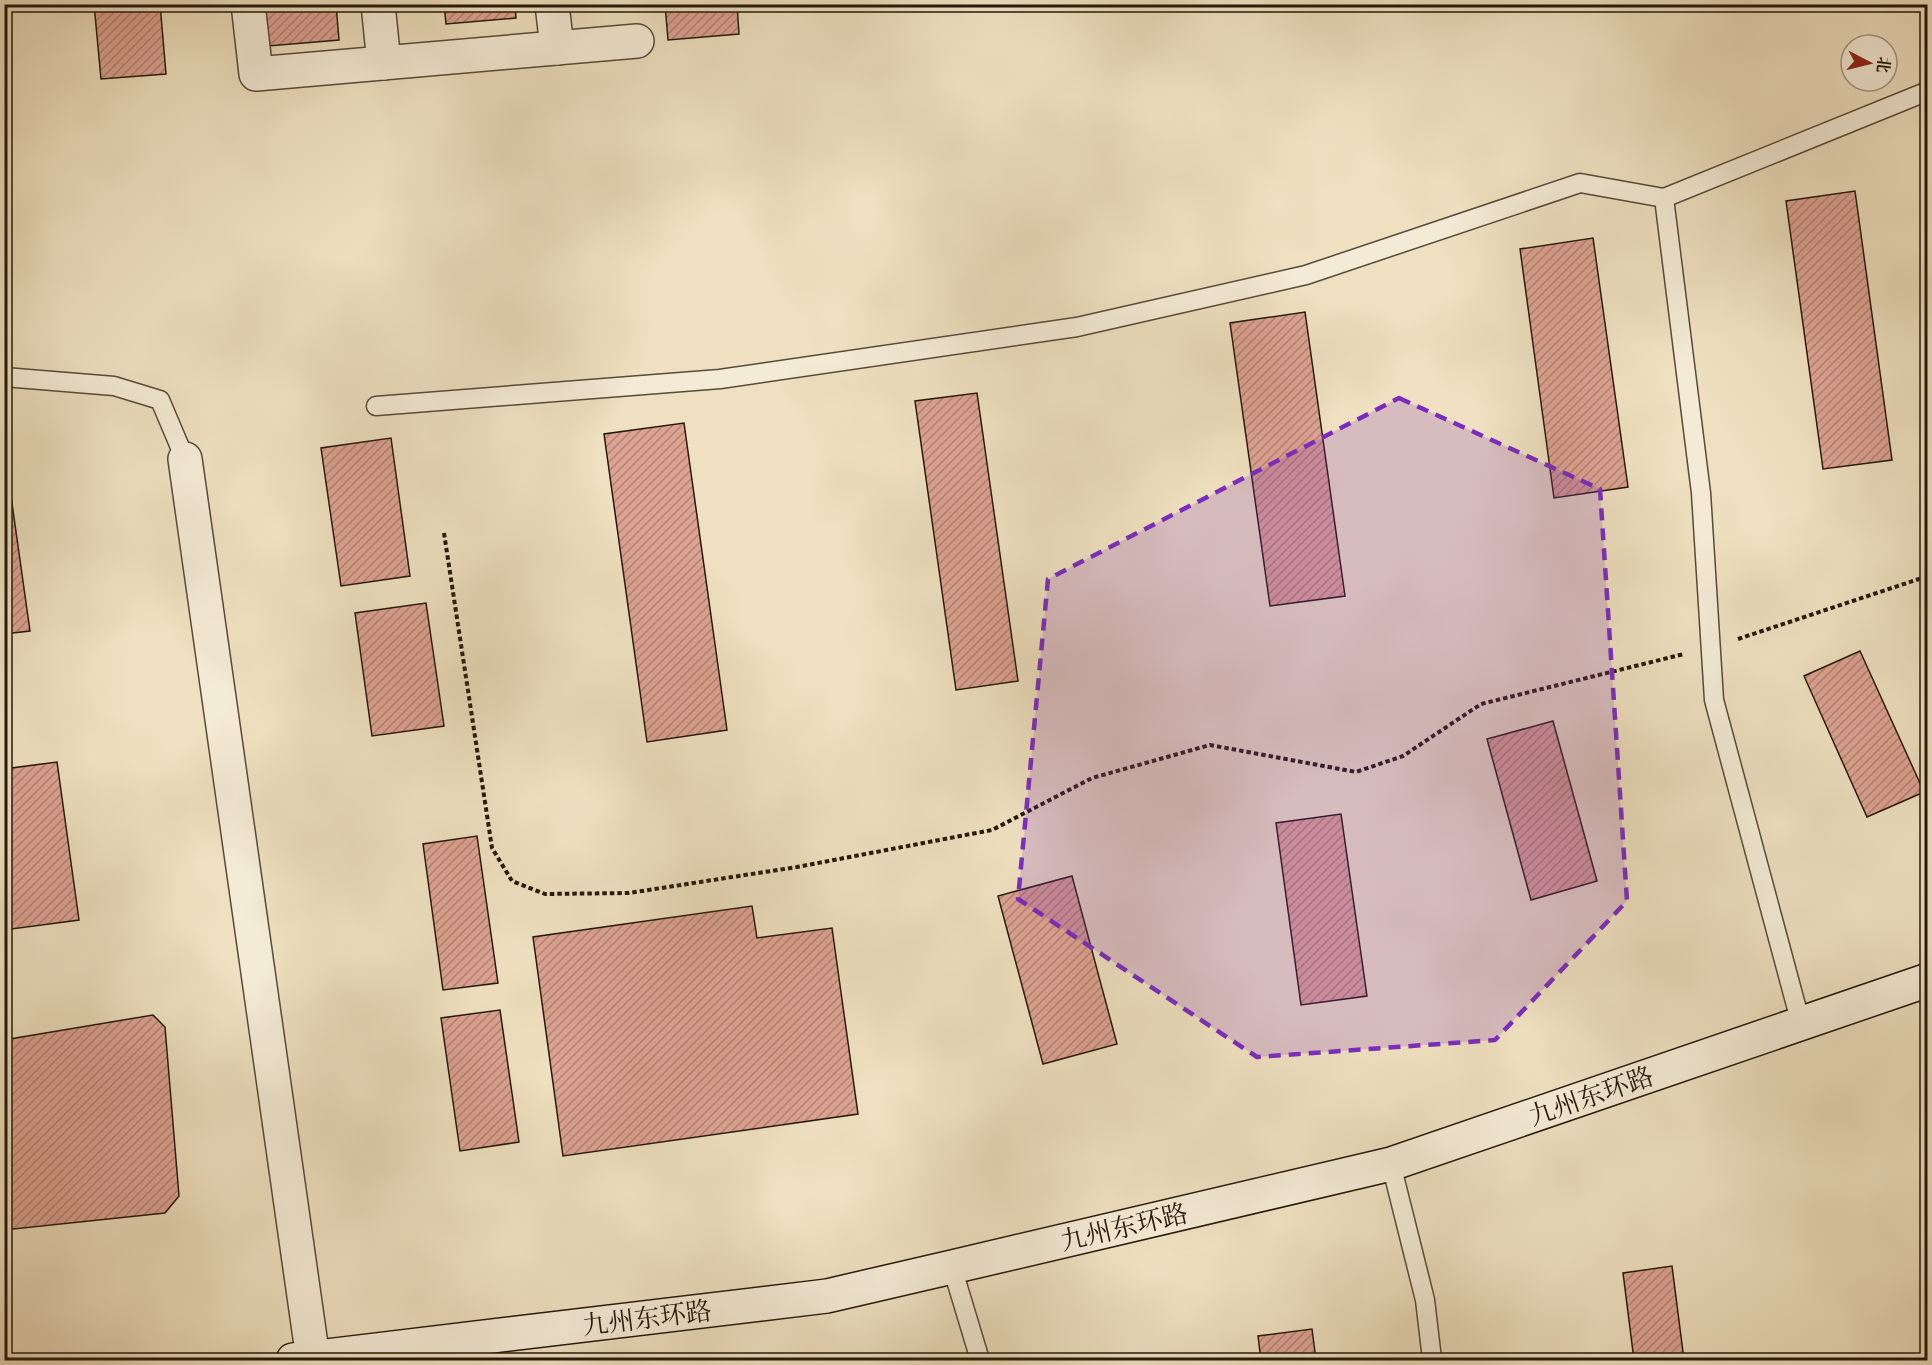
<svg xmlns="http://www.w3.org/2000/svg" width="1932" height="1365" font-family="Cardo,'Noto Serif SC',serif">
	<defs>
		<pattern id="building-hatch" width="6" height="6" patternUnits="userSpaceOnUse" patternTransform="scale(1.5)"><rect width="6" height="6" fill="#dda292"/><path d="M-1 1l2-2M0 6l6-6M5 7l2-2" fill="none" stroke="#b38376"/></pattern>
	</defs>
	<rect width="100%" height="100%" fill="#eee0c0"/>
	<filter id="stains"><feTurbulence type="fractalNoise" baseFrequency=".00333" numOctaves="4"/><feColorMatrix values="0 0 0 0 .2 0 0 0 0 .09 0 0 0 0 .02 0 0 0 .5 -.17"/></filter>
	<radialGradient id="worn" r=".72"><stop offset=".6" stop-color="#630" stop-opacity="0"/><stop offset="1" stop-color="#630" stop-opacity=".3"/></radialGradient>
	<g fill="url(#building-hatch)" stroke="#25190c" stroke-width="1.5">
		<polygon points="94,4 160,4 166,74 101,79"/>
		<polygon points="265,4 336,4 339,40 268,46"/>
		<polygon points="444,4 515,4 516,18 446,24"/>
		<polygon points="665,4 737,4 739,34 668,40"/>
		<polygon points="817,4 877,4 817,10"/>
		<polygon points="1855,191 1892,460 1823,469 1786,201"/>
		<polygon points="1593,238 1628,487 1554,498 1520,249"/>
		<polygon points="1305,312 1345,596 1270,606 1230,323"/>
		<polygon points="977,393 1018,681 956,690 915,401"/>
		<polygon points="684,423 727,730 647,742 604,434"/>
		<polygon points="391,438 410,576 341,586 321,448"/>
		<polygon points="4,475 8,475 30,631 4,634"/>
		<polygon points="426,603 444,726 372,736 355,613"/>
		<polygon points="1860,651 1924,792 1867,817 1804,676"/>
		<polygon points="1553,721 1597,881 1531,900 1487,739"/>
		<polygon points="57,762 79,920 4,930 4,769"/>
		<polygon points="1341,814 1367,996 1301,1005 1276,823"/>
		<polygon points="477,836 498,983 443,990 423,844"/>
		<polygon points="1072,876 1117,1044 1043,1064 998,896"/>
		<polygon points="752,906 757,938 832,928 858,1114 563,1156 533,937"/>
		<polygon points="500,1010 519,1142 460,1151 441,1018"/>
		<polygon points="153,1015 165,1027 179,1196 165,1213 4,1230 4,1040"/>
		<polygon points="1672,1266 1684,1360 1634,1360 1623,1273"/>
		<polygon points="1312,1329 1316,1360 1261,1360 1258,1336"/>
	</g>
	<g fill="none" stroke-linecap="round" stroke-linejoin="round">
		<g stroke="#574b39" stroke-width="21">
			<g id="lane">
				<polyline points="1664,198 1701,493 1714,700 1801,1024"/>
				<polyline points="4,377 114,386 160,400 185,459"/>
				<polyline points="376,406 720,379 1077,327 1306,275 1580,183 1664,198 1928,91"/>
				<polyline points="1391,1164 1425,1300 1432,1359"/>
				<polyline points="952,1267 980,1360"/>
			</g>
		</g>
		<g stroke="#574b39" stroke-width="36">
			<g id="street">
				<polyline points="248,4 256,74 637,41"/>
				<polyline points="378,4 384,63"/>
				<polyline points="552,4 557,48"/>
				<polyline points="185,459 313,1359"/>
			</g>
		</g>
		<g stroke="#25190c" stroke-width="36">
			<polyline id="secondary" points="293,1360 827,1296 952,1267 1391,1164 1928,980"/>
		</g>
		<g stroke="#25190c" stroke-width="4" stroke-dasharray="4.5 3" stroke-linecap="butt">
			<polyline points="444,533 492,848 512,881 545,894 629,893 797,867 992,830 1092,778 1210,745 1356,772 1403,756 1481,704 1684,654"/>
			<polyline points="1738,639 1928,576"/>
		</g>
		<use href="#lane" stroke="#f4ebd6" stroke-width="18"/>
		<use href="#street" stroke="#f4ebd6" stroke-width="33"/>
		<use href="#secondary" stroke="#f4ebd6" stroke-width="33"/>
	</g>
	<path fill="#7b2cbf" fill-opacity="0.2" stroke="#7b2cbf" stroke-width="4.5" stroke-dasharray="12 8" stroke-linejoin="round" d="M 1399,398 L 1600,489 L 1627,901 L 1495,1040 L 1257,1057 L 1018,899 L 1048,579 Z"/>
	<g text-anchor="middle" stroke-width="4.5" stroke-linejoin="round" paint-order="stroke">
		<g font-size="26" fill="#25190c" stroke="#f4ebd6">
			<text transform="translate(1591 1096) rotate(-19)" y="9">九州东环路</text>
			<text transform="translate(1124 1227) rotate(-13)" y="9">九州东环路</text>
			<text transform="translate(647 1318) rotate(-7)" y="9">九州东环路</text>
		</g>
	</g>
	<rect width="1932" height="1365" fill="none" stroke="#eee0c0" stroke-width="24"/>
	<rect x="6" y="6" width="1920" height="1353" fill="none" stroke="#25190c" stroke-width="3"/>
	<rect x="12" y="12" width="1908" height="1341" fill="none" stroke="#25190c" stroke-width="1.5"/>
	<g transform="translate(1869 63) rotate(97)"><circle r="28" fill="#f4ebd6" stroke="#a19785" stroke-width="1.5"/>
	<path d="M0-4.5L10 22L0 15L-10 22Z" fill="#8f2418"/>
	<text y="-9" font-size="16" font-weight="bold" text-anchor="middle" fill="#25190c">北</text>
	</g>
	<rect width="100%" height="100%" filter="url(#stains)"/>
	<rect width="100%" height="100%" fill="url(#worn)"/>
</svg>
